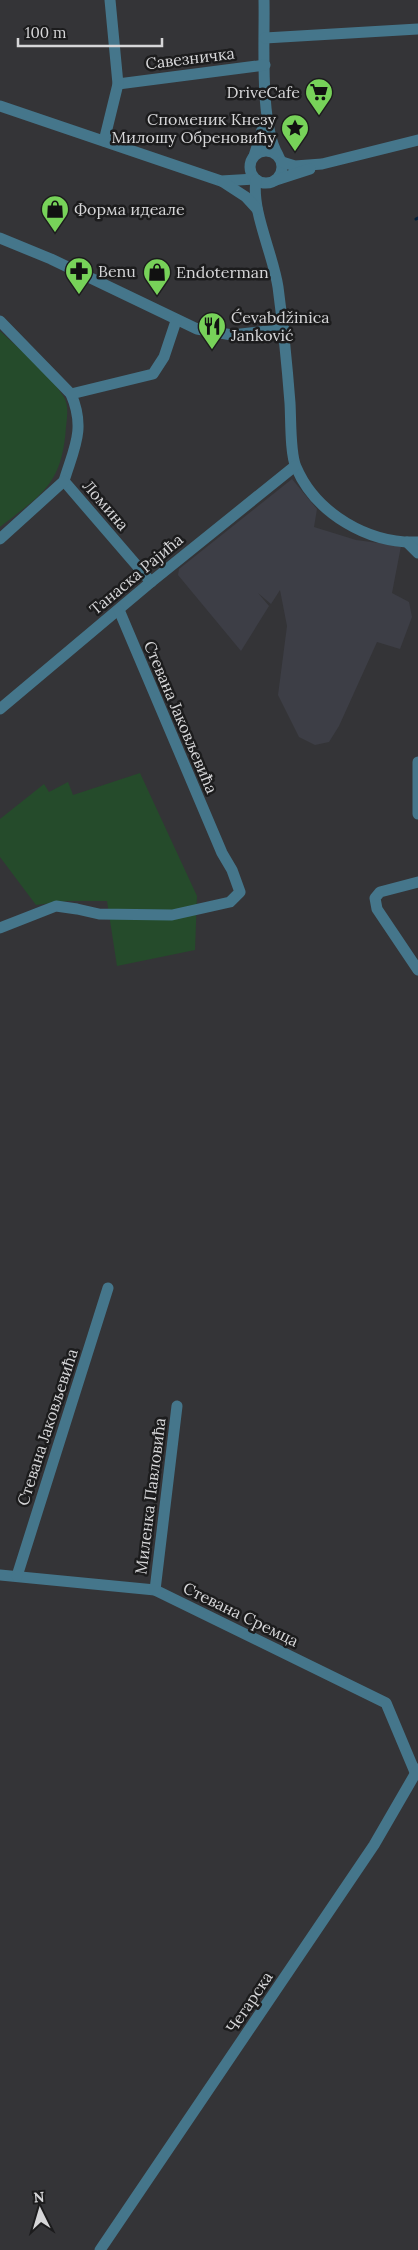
<svg xmlns="http://www.w3.org/2000/svg" width="418" height="2250" font-family="Lora,serif">
	<rect width="100%" height="100%" fill="#343437"/>
	<polygon fill="#3d3e46" points="292,479 317,509 314,527 356,540 401,546 392,593 409,602 412,617 400,649 377,642 339,726 329,742 315,745 299,737 278,695 287,626 280,590 271,604 258,593 269,606 241,651 178,575 179,569"/>
	<g fill="#254b2b">
		<path d="M 0,331 C 21,351 48,372 64,397 C 69,406 67,417 66,427 C 62,485 42,494 0,527 Z"/>
		<polygon points="140,773 197,896 195,950 117,966 107,901 68,901 36,905 0,857 0,819 44,784 49,792 68,782 73,795"/>
	</g>
	<g fill="none" stroke-linecap="round" stroke-linejoin="round">
		<polyline stroke="#021f39" stroke-width="3" points="416,219 418,218"/>
		<g stroke="#45768b" stroke-width="11">
			<path d="M 264,0 C 265,39 259,123 278,155"/>
			<polyline points="265,38 418,29"/>
			<polyline points="118,84 265,65"/>
			<polyline points="0,106 221,181 255,179"/>
			<polyline points="104,141 118,84 110,0"/>
			<circle cx="266" cy="167" r="16"/>
			<polyline points="254,156 265,120"/>
			<polyline points="282,162 295,166 322,164 418,140"/>
			<path d="M 256,180 C 251,210 273,254 278,287 C 283,325 287,364 290,403 C 291,419 290,454 296,467 C 316,514 369,544 418,542"/>
			<polyline points="276,180 310,169"/>
			<polyline points="223,182 246,197 257,209"/>
			<polyline points="0,238 51,259 197,329 232,335 284,329"/>
			<path d="M 0,321 L 71,394 C 86,429 74,448 64,481 L 151,582"/>
			<polyline points="71,394 153,374 164,357 176,321"/>
			<polyline points="0,539 64,481"/>
			<polyline points="407,542 418,553"/>
			<polyline points="0,709 151,582 295,466"/>
			<polyline points="418,762 418,814"/>
			<polyline points="418,882 380,892 375,898 377,909 418,970"/>
			<polyline points="0,928 56,906 77,909 99,914 172,915 230,902 240,892 232,870 222,853 119,610"/>
			<polyline points="0,1575 155,1590 386,1703 415,1772"/>
			<polyline points="17,1576 108,1288"/>
			<polyline points="155,1590 177,1406"/>
			<polyline points="100,2250 374,1845 418,1769"/>
		</g>
	</g>
	<defs>
		<g id="supermarket-pin" transform="scale(1.4375)"><path d="M0 17L-7.5 6A9.5 9.5 0 1 1 7.5 6Z" fill="#77d259" stroke="#1c1c1d"/><path d="M-6-5.5h2.5l.6 2H6L4.5 2H-2.5L-4.4-4H-6ZM-1.5 3.2a1.3 1.3 0 1 0 .1 0ZM3 3.2a1.3 1.3 0 1 0 .1 0Z" fill="#111"/></g>
		<g id="sight-pin" transform="scale(1.4375)"><path d="M0 17L-7.5 6A9.5 9.5 0 1 1 7.5 6Z" fill="#77d259" stroke="#1c1c1d"/><path d="M0-6L1.8-2.2L6-1.7L2.9 1.2L3.7 5.4L0 3.3L-3.7 5.4L-2.9 1.2L-6-1.7L-1.8-2.2Z" fill="#111"/></g>
		<g id="shop-pin" transform="scale(1.4375)"><path d="M0 17L-7.5 6A9.5 9.5 0 1 1 7.5 6Z" fill="#77d259" stroke="#1c1c1d"/><path d="M-5-2.5h2.3a2.7 3.5 0 0 1 5.4 0H5L5.5 6h-11ZM-1.5-2.5h3a1.5 2.3 0 0 0-3 0Z" fill="#111"/></g>
		<g id="pharmacy-pin" transform="scale(1.4375)"><path d="M0 17L-7.5 6A9.5 9.5 0 1 1 7.5 6Z" fill="#77d259" stroke="#1c1c1d"/><path d="M-2-6h4v4h4v4h-4v4h-4v-4h-4v-4h4Z" fill="#111"/></g>
		<g id="restaurant-pin" transform="scale(1.4375)"><path d="M0 17L-7.5 6A9.5 9.5 0 1 1 7.5 6Z" fill="#77d259" stroke="#1c1c1d"/><path d="M-5-6h1v4h1v-4h1v4h1v-4h1v5L-1.5 .5V6h-2V.5L-5-1ZM5-6V6H3V1.5H1.5Q1.5-4 5-6Z" fill="#111"/></g>
	</defs>
	<g fill-rule="evenodd">
		<use href="#supermarket-pin" x="319" y="92"/>
		<use href="#sight-pin" x="295" y="128"/>
		<use href="#shop-pin" x="55" y="209"/>
		<use href="#pharmacy-pin" x="79" y="271"/>
		<use href="#shop-pin" x="157" y="272"/>
		<use href="#restaurant-pin" x="212" y="326"/>
	</g>
	<g text-anchor="middle" stroke-width="5" stroke-linejoin="round" paint-order="stroke">
		<g font-size="16" fill="#d6d6d8" stroke="#1c1c1d">
			<text transform="translate(190 58) rotate(-7)" y="6">Савезничка</text>
			<text transform="translate(106 505) rotate(49)" y="6">Ломина</text>
			<text transform="translate(136 574) rotate(-40)" y="6">Танаска Рајића</text>
			<text transform="translate(181 717) rotate(67)" y="6">Стевана Јаковљевића</text>
			<text transform="translate(47 1427) rotate(-72)" y="6">Стевана Јаковљевића</text>
			<text transform="translate(150 1496) rotate(-83)" y="6">Миленка Павловића</text>
			<text transform="translate(241 1614) rotate(26)" y="6">Стевана Сремца</text>
			<text transform="translate(249 2002) rotate(-56)" y="6">Чегарска</text>
		</g>
		<g font-size="16" fill="#d6d6d8" stroke="#1c1c1d" text-anchor="start">
			<text x="300" y="98" text-anchor="end">DriveCafe</text>
			<text x="276" y="125" text-anchor="end">Споменик Кнезу<tspan x="276" dy="18">Милошу Обреновићу</tspan></text>
			<text x="74" y="215">Форма идеале</text>
			<text x="98" y="277">Benu</text>
			<text x="176" y="278">Endoterman</text>
			<text x="231" y="323">Ćevabdžinica<tspan x="231" dy="18">Janković</tspan></text>
		</g>
	</g>
	<g transform="translate(40 2210) rotate(355)" stroke="#1c1c1d" stroke-width="4" paint-order="stroke">
	<path d="M0-4L9 19L0 12L-9 19Z" fill="#d6d6d8"/>
	<text y="-8" font-size="14" font-weight="bold" text-anchor="middle" fill="#d6d6d8">N</text>
	</g>
	<path d="M18 38v8h144v-8" fill="none" stroke="#d6d6d8" stroke-width="2.5"/>
	<text x="25" y="38" font-size="15" fill="#d6d6d8" stroke="#1c1c1d" stroke-width="4" paint-order="stroke">100 m</text>
</svg>
